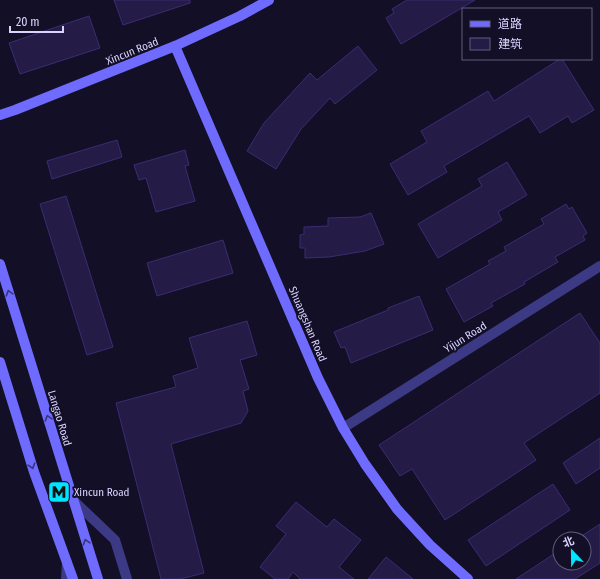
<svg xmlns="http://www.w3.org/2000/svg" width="600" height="579" font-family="'Fira Sans Condensed','Noto Sans SC',sans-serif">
	<rect width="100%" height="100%" fill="#130f26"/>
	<g fill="#241b47" stroke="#3b2d73">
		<polygon points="114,0 190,0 190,3 123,25"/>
		<polygon points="407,0 475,0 401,44 386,18 394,13 392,9"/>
		<polygon points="89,16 100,48 20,74 9,43"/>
		<polygon points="358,46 377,70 335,104 330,98 301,129 276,169 247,151 264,123 310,73 317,80"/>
		<polygon points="560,59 562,59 594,110 572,123 568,116 540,133 529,116 444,166 447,172 408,195 390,164 427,142 421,131 488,91 494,101"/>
		<polygon points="117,140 122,157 52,179 47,161"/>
		<polygon points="185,150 189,165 185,166 195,201 156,212 146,178 139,180 134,165"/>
		<polygon points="507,162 527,195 498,212 502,220 438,258 418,224 482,186 478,179"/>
		<polygon points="66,196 113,347 87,355 40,204"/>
		<polygon points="566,204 569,209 572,207 587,233 583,236 585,240 555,257 558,262 524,282 525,284 491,303 493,306 464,322 446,289 490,264 488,261 506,251 504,247 544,224 541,219"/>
		<polygon points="371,213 384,244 365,251 329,257 305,258 305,248 300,248 300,235 304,234 304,227 328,226 328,218 360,217"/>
		<polygon points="223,240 233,273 157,296 147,263"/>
		<polygon points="419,296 433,330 351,363 345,347 341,348 334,332 388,310 388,308"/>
		<polygon points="580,313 600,343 600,393 524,443 536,460 445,520 412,469 400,476 379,445"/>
		<polygon points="247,321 257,355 240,360 249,389 243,391 248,411 241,423 171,444 204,573 180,579 161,579 116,403 176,387 173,376 198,368 189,338"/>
		<polygon points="600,438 600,468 576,484 563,463"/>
		<polygon points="553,484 570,510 486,566 468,540"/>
		<polygon points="296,502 327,527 334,519 361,540 339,567 354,579 300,579 293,572 288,579 275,579 260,567 286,534 276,526"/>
		<polygon points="600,524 600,563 575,579 516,579 560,550 560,563 584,563 584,539 577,539"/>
		<polygon points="386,557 413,579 368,579"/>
	</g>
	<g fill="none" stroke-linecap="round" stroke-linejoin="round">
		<g stroke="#3d3a85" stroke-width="10">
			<polyline points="343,428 600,266"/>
			<polyline points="74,501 115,540 127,579"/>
			<polyline points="66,579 67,562"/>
		</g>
		<g stroke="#6f6bff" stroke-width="10">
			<polyline points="175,46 318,378 343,428 365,464 397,509 430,545 468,579"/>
			<polyline points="0,115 15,110 175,46 240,16 269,0"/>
			<polyline points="0,264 98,579"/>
			<polyline points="0,362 34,472 73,579"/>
		</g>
	</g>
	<defs><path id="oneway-chevron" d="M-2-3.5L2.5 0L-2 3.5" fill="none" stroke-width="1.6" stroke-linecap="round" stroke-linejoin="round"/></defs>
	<g stroke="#38347d">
		<use href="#oneway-chevron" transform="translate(9 293) rotate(-107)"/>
		<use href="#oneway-chevron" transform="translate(48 418) rotate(-107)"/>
		<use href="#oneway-chevron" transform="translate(32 466) rotate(73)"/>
		<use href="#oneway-chevron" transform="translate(86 542) rotate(-107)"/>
	</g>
	<defs>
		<g id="metro-square" transform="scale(1.15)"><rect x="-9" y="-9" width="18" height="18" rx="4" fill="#00e5ff" stroke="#130f26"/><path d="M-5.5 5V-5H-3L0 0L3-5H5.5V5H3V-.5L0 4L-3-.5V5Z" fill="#111"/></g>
	</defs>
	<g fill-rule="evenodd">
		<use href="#metro-square" x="59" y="492"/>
	</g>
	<g text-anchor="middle" stroke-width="4" stroke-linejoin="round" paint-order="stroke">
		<g font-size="11" fill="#d9d4ff" stroke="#130f26">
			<text transform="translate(132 51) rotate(-22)" y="4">Xincun Road</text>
			<text transform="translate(308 324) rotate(67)" y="4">Shuangshan Road</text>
			<text transform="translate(465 337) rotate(-32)" y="4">Yijun Road</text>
			<text transform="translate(60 418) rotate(73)" y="4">Langao Road</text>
		</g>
		<g font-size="11" fill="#d9d4ff" stroke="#130f26" text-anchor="start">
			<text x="74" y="496">Xincun Road</text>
		</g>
	</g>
	<rect x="462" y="8" width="130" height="52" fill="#130f26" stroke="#625e7d"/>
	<rect x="470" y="21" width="20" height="6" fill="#6f6bff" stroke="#625e7d"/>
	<text x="498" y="28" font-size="12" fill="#d9d4ff">道路</text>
	<rect x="470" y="38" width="20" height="12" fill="#241b47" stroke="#625e7d"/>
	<text x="498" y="48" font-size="12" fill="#d9d4ff">建筑</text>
	<g transform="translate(572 551) rotate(338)"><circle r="19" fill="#130f26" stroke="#625e7d"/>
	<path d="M0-3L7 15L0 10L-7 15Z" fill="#00e5ff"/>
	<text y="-6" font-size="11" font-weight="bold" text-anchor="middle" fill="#d9d4ff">北</text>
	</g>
	<path d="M10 26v6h53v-6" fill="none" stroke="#d9d4ff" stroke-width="2"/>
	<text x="16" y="26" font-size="12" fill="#d9d4ff" stroke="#130f26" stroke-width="3" paint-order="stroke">20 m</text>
</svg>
